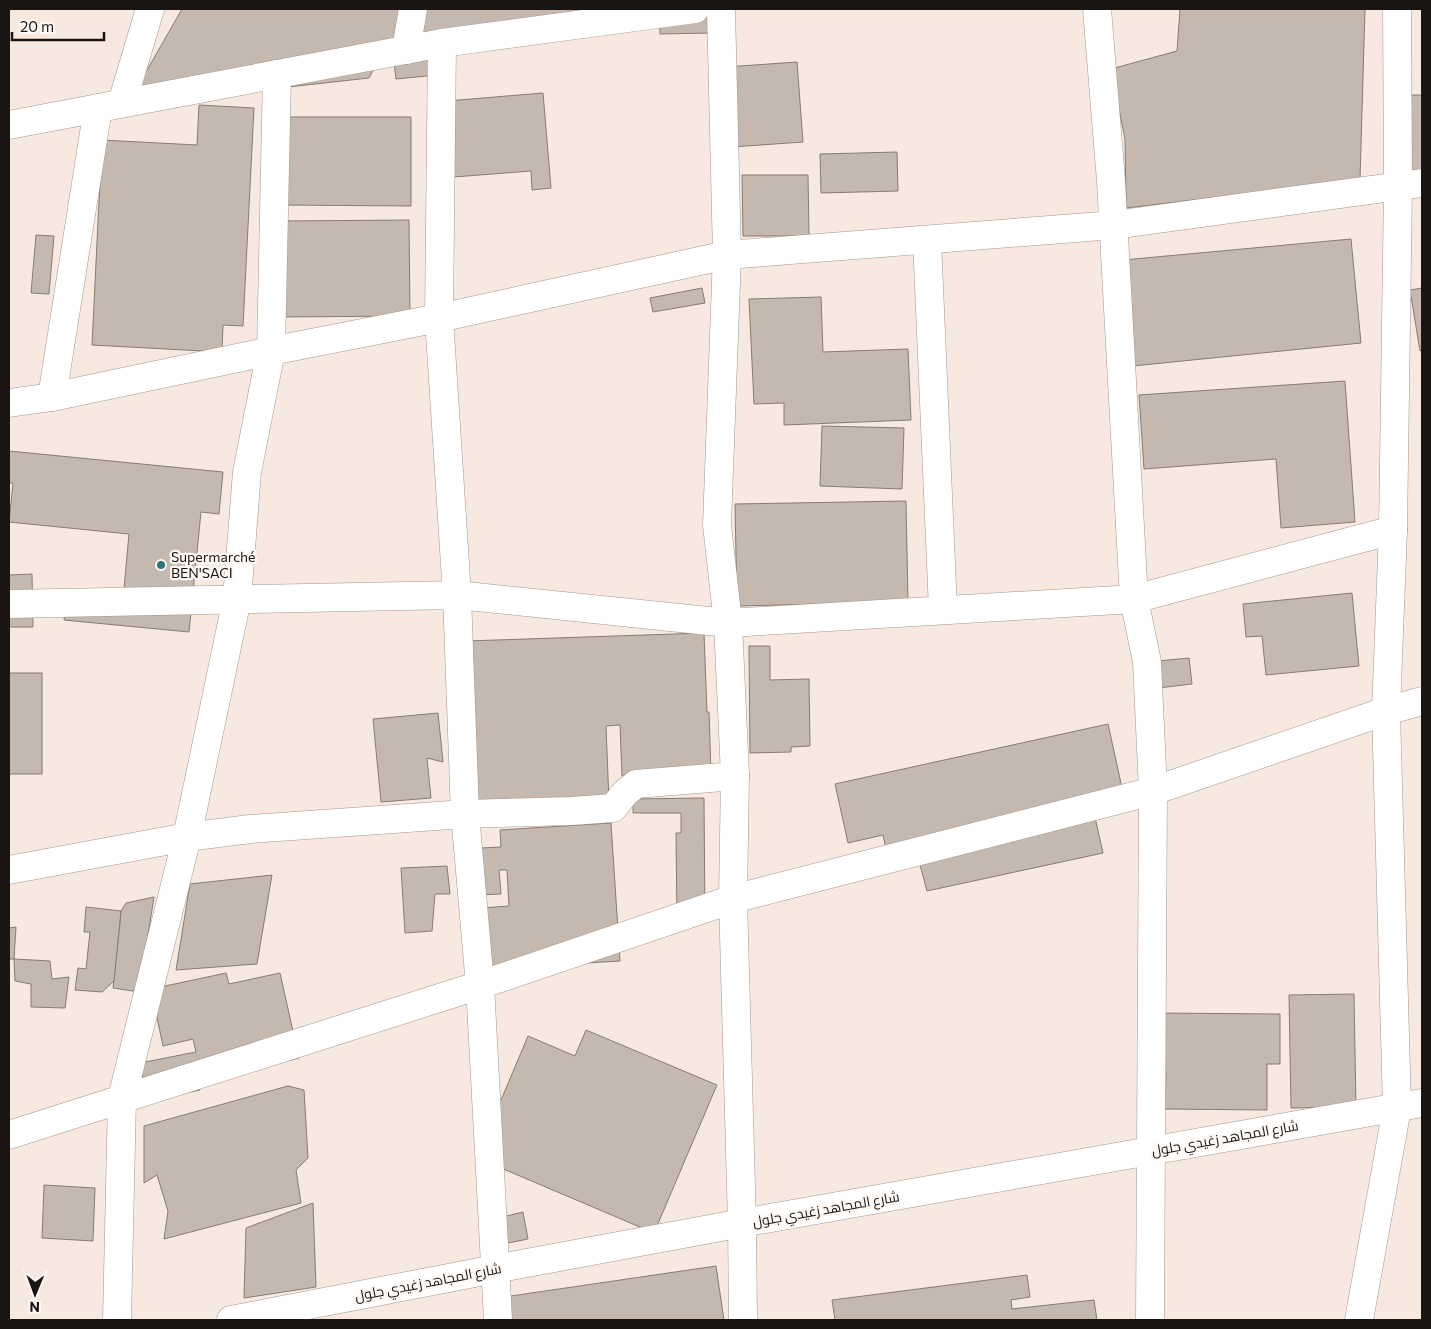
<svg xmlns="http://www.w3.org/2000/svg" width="1431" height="1329" font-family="Commissioner,Cairo,sans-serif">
	<rect width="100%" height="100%" fill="#f7e9df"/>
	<g fill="#c5b8af" stroke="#877b72">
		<polygon points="182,9 601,9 444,50 447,74 396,79 391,38 369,78 127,105"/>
		<polygon points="660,9 712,9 712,33 660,34"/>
		<polygon points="1180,9 1365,9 1360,180 1126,208 1125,139 1111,69 1177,51"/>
		<polygon points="797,62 803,142 732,147 726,67"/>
		<polygon points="543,93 551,188 532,190 531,171 441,178 435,102"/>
		<polygon points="1398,95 1422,95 1422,192 1396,192"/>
		<polygon points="199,105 254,108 243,326 223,325 222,352 92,345 102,140 197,145"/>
		<polygon points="280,117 411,117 411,206 280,205"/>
		<polygon points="897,152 898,191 821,193 820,154"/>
		<polygon points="742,175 808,175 809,236 743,236"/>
		<polygon points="409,220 410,316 283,317 282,221"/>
		<polygon points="36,235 54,236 49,294 31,293"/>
		<polygon points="1351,239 1361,343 1133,366 1123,260"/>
		<polygon points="702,288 705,303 653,312 650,298"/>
		<polygon points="1422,288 1422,350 1420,351 1410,290"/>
		<polygon points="821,297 823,352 908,349 911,420 784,425 784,403 754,404 749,299"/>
		<polygon points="1345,381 1355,522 1281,528 1276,459 1144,469 1139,395"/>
		<polygon points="822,426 904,428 902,489 820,486"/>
		<polygon points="9,451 223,472 219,514 201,512 189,632 64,620 66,606 123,599 129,534 9,522 13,483 9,483"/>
		<polygon points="906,501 908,602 737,606 735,504"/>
		<polygon points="32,574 33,627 9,627 9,575"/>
		<polygon points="1352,593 1359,666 1266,675 1262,636 1246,637 1243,604"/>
		<polygon points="704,633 707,712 709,712 711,773 622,776 620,725 606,726 609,802 467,806 467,641"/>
		<polygon points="749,646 770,646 770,680 809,679 810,746 791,747 791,752 750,753"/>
		<polygon points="1189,658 1192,684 1150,689 1147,662"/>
		<rect x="9" y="673" width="33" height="101"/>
		<polygon points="438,713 443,762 427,758 431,798 381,802 373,719"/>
		<polygon points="1108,724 1126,806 1094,813 1103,853 927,891 920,865 891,872 883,835 848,843 835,784"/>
		<polygon points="704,798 705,923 677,923 676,833 681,833 681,813 633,813 633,799"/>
		<polygon points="611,823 620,961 486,969 482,908 509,906 507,870 499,870 501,894 475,895 481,848 501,847 500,830"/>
		<polygon points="447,866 450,894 435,894 432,931 405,933 401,868"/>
		<polygon points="272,875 257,964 176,970 190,884"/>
		<polygon points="154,897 139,992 113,988 121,911 126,903"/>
		<polygon points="86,907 121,911 114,981 102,992 75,990 78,968 86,969 90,932 84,932"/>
		<polygon points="16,927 14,959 9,959 9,928"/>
		<polygon points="14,959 50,961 52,979 69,977 65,1008 31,1007 31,984 15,981"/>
		<polygon points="226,973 229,984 280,973 299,1058 198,1082 200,1090 148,1101 140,1063 196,1052 193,1039 163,1046 151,989"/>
		<polygon points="1354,994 1356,1107 1291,1108 1289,995"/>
		<polygon points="1154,1013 1280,1014 1280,1064 1267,1064 1267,1110 1165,1109 1166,1072 1154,1072"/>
		<polygon points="586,1030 717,1085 654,1233 501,1168 496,1112 528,1036 575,1056"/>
		<polygon points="288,1086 304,1090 308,1158 296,1170 301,1203 164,1239 168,1211 157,1175 144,1183 144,1126"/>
		<polygon points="44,1185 95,1188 93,1241 42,1238"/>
		<polygon points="313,1203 316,1287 244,1298 246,1228"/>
		<polygon points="523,1212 528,1239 503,1244 498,1218"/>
		<polygon points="716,1266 724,1320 507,1320 504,1297"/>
		<polygon points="1027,1275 1030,1297 1011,1300 1012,1309 1094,1300 1097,1320 835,1320 832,1300"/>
	</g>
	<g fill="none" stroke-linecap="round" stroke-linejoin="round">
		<g stroke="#a3978d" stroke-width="29">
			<g id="minor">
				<polyline points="721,9 727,255 717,525 728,623 1134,599 1393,530"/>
				<polyline points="1097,9 1111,181 1134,599 1147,662 1153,791 1150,1320"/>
				<polyline points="442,43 439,318 457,595 465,814 480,985 498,1320"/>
				<polyline points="406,50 413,9"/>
				<polyline points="122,103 150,9"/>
				<polyline points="9,125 442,43 695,9"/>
				<polyline points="927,240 943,610"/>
				<polyline points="52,397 98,108"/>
				<polyline points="9,403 52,397 271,351 439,318 727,255 1114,225 1422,183"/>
				<polyline points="9,604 457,595 728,623 735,776 733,899 742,1223 743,1320"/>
				<polyline points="9,870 187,837 250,829 465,814 572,811 613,808 625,793 636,784 735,776"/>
				<polyline points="9,1135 480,985 733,899 1153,791 1386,711 1422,701"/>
				<polyline points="117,1320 122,1098 187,837 237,599 247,472 271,351 277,74"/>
				<polyline points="231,1320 495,1269 742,1223 1422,1103"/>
				<polyline points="1359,1320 1397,1108 1386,711 1393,530 1398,187 1397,9"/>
			</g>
		</g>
		<use href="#minor" stroke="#fff" stroke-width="28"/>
	</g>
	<circle fill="#2e767f" stroke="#fef8f4" stroke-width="2" cx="161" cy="565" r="5"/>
	<g text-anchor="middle" stroke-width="4.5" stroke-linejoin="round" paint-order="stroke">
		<g font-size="14" fill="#1a1512" stroke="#fef8f4" text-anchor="start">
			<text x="171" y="562">Supermarché<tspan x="171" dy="16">BEN'SACI</tspan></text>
		</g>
		<g font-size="14" fill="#1a1512" stroke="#fef8f4">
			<text transform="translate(1225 1138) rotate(-10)" y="5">شارع المجاهد زغيدي جلول</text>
			<text transform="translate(826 1209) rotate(-10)" y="5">شارع المجاهد زغيدي جلول</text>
			<text transform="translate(428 1282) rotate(-11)" y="5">شارع المجاهد زغيدي جلول</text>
		</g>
	</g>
	<rect width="1431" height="1329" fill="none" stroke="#1a1512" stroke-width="20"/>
	<g transform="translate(35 1294) rotate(181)" stroke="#fef8f4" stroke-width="4" paint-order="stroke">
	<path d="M0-4L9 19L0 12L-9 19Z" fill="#1a1512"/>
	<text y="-8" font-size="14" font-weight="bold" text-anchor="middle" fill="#1a1512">N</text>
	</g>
	<path d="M12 32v8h92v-8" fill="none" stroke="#1a1512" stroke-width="2.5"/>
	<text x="20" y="32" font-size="15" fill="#1a1512" stroke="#fef8f4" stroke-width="4" paint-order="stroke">20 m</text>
</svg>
